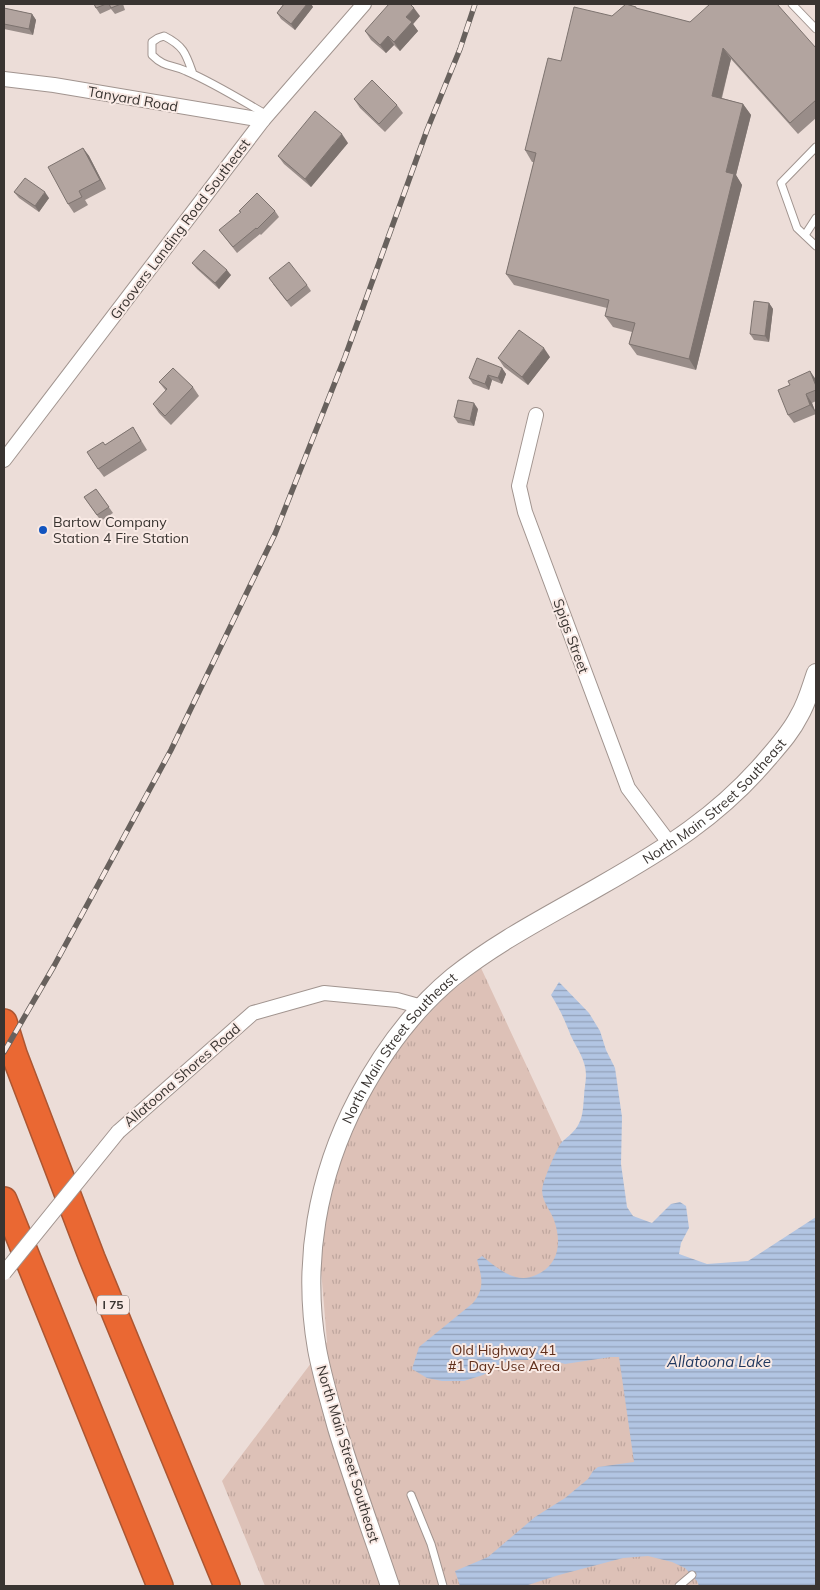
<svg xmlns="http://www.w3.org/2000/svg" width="820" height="1590" font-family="Mulish,sans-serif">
	<defs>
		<pattern id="grass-tufts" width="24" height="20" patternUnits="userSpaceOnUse" patternTransform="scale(1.25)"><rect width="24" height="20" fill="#ddc1b7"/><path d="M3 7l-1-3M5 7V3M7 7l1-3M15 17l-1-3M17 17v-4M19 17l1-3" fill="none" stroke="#bea69e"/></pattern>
		<pattern id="water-rules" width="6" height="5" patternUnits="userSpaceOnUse" patternTransform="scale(1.25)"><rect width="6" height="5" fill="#b2c5e3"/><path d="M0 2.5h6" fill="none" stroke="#92a1b9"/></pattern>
	</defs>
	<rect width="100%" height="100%" fill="#ecddd8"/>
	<polygon fill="url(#grass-tufts)" points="481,968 591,1204 729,1586 265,1586 222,1481 327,1342 320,1257 327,1206 340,1160 360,1112 385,1069 416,1027 448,994"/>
	<path fill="url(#water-rules)" d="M 559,982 L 589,1013 L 600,1031 L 606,1050 L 615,1068 L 622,1117 L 621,1164 L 627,1207 L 633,1216 L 652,1223 L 671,1204 L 680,1202 L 686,1206 L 689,1228 L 681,1243 L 679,1254 L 707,1264 L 748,1261 L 816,1217 L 816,1586 L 699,1586 L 697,1581 L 685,1568 L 672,1562 L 648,1556 L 623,1558 L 559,1575 L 525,1586 L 460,1586 L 455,1571 L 488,1557 L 535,1517 L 565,1498 L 588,1479 L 593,1471 L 598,1467 L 634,1462 L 619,1357 L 611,1357 L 565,1364 L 550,1360 L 516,1360 L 506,1362 L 483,1375 L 464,1381 L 442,1381 L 427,1378 L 412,1369 L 419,1347 L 473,1303 C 485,1288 482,1277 477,1260 L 482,1256 C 497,1268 516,1285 536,1275 C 559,1265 562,1243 554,1220 C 550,1209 539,1198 543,1185 C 545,1177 556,1150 561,1143 C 566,1138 573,1133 577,1127 C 583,1118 583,1108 584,1097 C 584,1090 586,1082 586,1075 C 586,1060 577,1049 571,1036 C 565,1021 560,1009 551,995 Z"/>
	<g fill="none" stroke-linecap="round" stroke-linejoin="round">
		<g stroke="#a1948f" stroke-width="9">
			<g id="service">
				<polyline points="792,4 816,29"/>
				<path d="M 193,74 C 186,54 184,46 164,36 L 158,38 L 152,42 L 152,55 C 165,68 171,64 186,71 C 214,83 241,100 267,115"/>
				<polyline points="816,147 781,183 797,228 816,246"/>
				<polyline points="805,235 816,218"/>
				<polyline points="411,1495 431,1544 443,1586"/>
				<polyline points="679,1586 692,1575"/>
			</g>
		</g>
		<g stroke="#a1948f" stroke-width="16">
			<g id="minor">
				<polyline points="4,79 54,85 263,120"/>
				<polyline points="536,415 519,486 525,512 628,788 670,844"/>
				<polyline points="4,460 263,120 364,4"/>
				<polyline points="118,1132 253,1013 324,993 397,1000 422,1007"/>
			</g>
		</g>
		<g stroke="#a1948f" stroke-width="20">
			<g id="tertiary">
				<path id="s1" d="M 390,1586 C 372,1533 353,1481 337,1428 C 330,1402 322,1376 317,1349 C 302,1263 317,1176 358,1098 C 382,1053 413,1010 453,977 C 498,941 550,915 600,886 C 665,849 719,816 768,758 C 780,744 791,732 799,716 C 807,703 811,687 816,673"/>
			</g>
		</g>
		<g stroke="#ac5632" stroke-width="28">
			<g id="motorway">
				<polyline points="4,1022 14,1054 92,1258 227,1586"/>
				<polyline points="4,1200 160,1586"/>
			</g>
		</g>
		<use href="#service" stroke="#fff" stroke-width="7"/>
		<use href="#minor" stroke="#fff" stroke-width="14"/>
		<use href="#tertiary" stroke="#fff" stroke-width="18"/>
		<use href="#motorway" stroke="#ea6833" stroke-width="25"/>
		<g stroke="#68615d" stroke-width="5.5">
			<polyline id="rail" points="4,1052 54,966 171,750 275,534 345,357 427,130 460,49 475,4"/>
		</g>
		<use href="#rail" stroke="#f9eae5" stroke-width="4" stroke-dasharray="11" stroke-linecap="butt"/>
		<g stroke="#a1948f" stroke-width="16" stroke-linecap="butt">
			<polyline id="minor-bridge" points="4,1273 118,1132"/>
		</g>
		<use href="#minor-bridge" stroke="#fff" stroke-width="14"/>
	</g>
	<g fill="#998d89">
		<polygon points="94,4 123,4 125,10 115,14 111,9 100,14 96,8"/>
		<polygon points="284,4 311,4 313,7 295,30 281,19 277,13"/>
		<polygon points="4,8 32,14 36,20 33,35 4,29"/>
		<polygon points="638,9 690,22 816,48 816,118 798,134 731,59 722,98 743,104 751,115 736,175 742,185 696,370 637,355 629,344 632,332 613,327 605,316 607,308 514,285 506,274 534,162 532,162 525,150 612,16"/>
		<polygon points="420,16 413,24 418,31 400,51 394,45 386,53 371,40 365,31"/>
		<polygon points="354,99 397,105 403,113 385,132 360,108"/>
		<polygon points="348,143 311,187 284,164 278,156"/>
		<polygon points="83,148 89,156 106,189 85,200 88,205 74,213 68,204"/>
		<polygon points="14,192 49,198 39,212 19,198"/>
		<polygon points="275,211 279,217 261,235 260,234 237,253 219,230"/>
		<polygon points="192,263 231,275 219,289 197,269"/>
		<polygon points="273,284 307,285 311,291 291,307"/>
		<polygon points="769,303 773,309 769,342 754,340 750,334"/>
		<polygon points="550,357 528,385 504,367 498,358"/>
		<polygon points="502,368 506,374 502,384 492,380 489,390 473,384 469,378"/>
		<polygon points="810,371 816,380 816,401 812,403 816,414 794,423 788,415 790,385"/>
		<polygon points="159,382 193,387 199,396 171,425 159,413 153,404 166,391"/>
		<polygon points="478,409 474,426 458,423 454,417"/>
		<polygon points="133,427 147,450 104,477 98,469 105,445"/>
		<polygon points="96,489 113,513 101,521 84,497"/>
	</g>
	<g fill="#7d736f">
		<polygon points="307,4 311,4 313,7 295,30 291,24"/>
		<polygon points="414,8 420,16 413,24 418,31 400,51 394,42 406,17"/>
		<polygon points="32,14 36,20 33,35 29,29"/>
		<polygon points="388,36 394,45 386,53 380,45"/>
		<polygon points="723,48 731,59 719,107 712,96"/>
		<polygon points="743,104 751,115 736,175 742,185 696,370 689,359 726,172"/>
		<polygon points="342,134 348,143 311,187 305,179"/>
		<polygon points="83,148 89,156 106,189 100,180"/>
		<polygon points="45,192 49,198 39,212 35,206"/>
		<polygon points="227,270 231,275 219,289 215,283"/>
		<polygon points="769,303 773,309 769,342 765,336"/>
		<polygon points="544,348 550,357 528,385 522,377"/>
		<polygon points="502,368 506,374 502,384 498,378"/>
		<polygon points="810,371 816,380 816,386"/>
		<polygon points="488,375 492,380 489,390 485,384"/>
		<polygon points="806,394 812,403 816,413 810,405"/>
		<polygon points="474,403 478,409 474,426 470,421"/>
	</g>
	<g fill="#b2a49f" stroke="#7d736f">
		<polygon points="94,4 106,4 96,8"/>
		<polygon points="109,4 121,4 111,8"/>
		<polygon points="284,4 307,4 291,24 277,13"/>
		<polygon points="389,4 410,4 414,8 406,17 412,22 394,42 388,36 380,45 365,31"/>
		<polygon points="626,4 636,7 636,8 690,22 710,4 777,4 816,48 816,100 790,123 723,48 712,96 743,104 726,172 734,174 689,359 629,344 635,323 605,316 609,300 506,274 536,153 525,150 548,58 561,61 574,7 612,16"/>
		<polygon points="4,8 32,14 29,29 4,24"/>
		<polygon points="372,80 397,105 379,124 354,99"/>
		<polygon points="315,111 342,134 305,179 278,156"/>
		<polygon points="83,148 100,180 79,191 82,197 68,204 48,167"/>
		<polygon points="25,178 45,192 35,206 14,192"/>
		<polygon points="257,193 275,211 257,229 256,228 233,247 219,230 241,212 239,211"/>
		<polygon points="204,250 227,270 215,283 192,263"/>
		<polygon points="289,262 307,285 287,301 269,278"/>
		<polygon points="754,301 769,303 765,336 750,334"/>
		<polygon points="519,330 544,348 522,377 498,358"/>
		<polygon points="477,358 502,368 498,378 488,375 485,384 469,378"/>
		<polygon points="173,368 193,387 165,416 153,404 167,389 159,382"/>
		<polygon points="810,371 816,386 816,390 806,394 810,405 788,415 778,390 790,385 788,381"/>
		<polygon points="458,400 474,403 470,421 454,417"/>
		<polygon points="133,427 141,441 98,469 87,452 103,442 105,445"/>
		<polygon points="96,489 109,507 97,515 84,497"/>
	</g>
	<circle fill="#1254bf" stroke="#f9eae5" stroke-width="2" cx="43" cy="530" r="5"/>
	<g text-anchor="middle" stroke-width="4" stroke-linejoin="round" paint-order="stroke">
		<rect fill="#f9eae5" stroke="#736b67" stroke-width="1" x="97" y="1295.5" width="32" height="19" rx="4"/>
		<g font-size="12" font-weight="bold" fill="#393431">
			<text x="113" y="1309">I 75</text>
		</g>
		<g font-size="14" fill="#393431" stroke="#f9eae5">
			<text transform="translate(133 99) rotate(10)" y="5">Tanyard Road</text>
			<text transform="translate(180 229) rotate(-53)" y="5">Groovers Landing Road Southeast</text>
			<text transform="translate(571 636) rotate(70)" y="5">Spigs Street</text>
			<text dy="5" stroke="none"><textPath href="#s1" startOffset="978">North Main Street Southeast</textPath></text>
			<text dy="5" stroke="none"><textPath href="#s1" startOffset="572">North Main Street Southeast</textPath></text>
			<text transform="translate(182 1075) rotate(-41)" y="5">Allatoona Shores Road</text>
			<text transform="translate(348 1454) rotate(73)" y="5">North Main Street Southeast</text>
		</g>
		<g font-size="14" fill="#393431" stroke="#f9eae5" text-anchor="start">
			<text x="53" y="527">Bartow Company<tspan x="53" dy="16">Station 4 Fire Station</tspan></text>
		</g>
		<g font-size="14" fill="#602f1c" stroke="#f9eae5">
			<text x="504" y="1355">Old Highway 41<tspan x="504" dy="16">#1 Day-Use Area</tspan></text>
		</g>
		<g font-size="15" font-style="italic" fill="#1f375f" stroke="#f9eae5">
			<text x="719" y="1367">Allatoona Lake</text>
		</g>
	</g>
	<rect width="820" height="1590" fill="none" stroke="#393431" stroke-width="10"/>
</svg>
